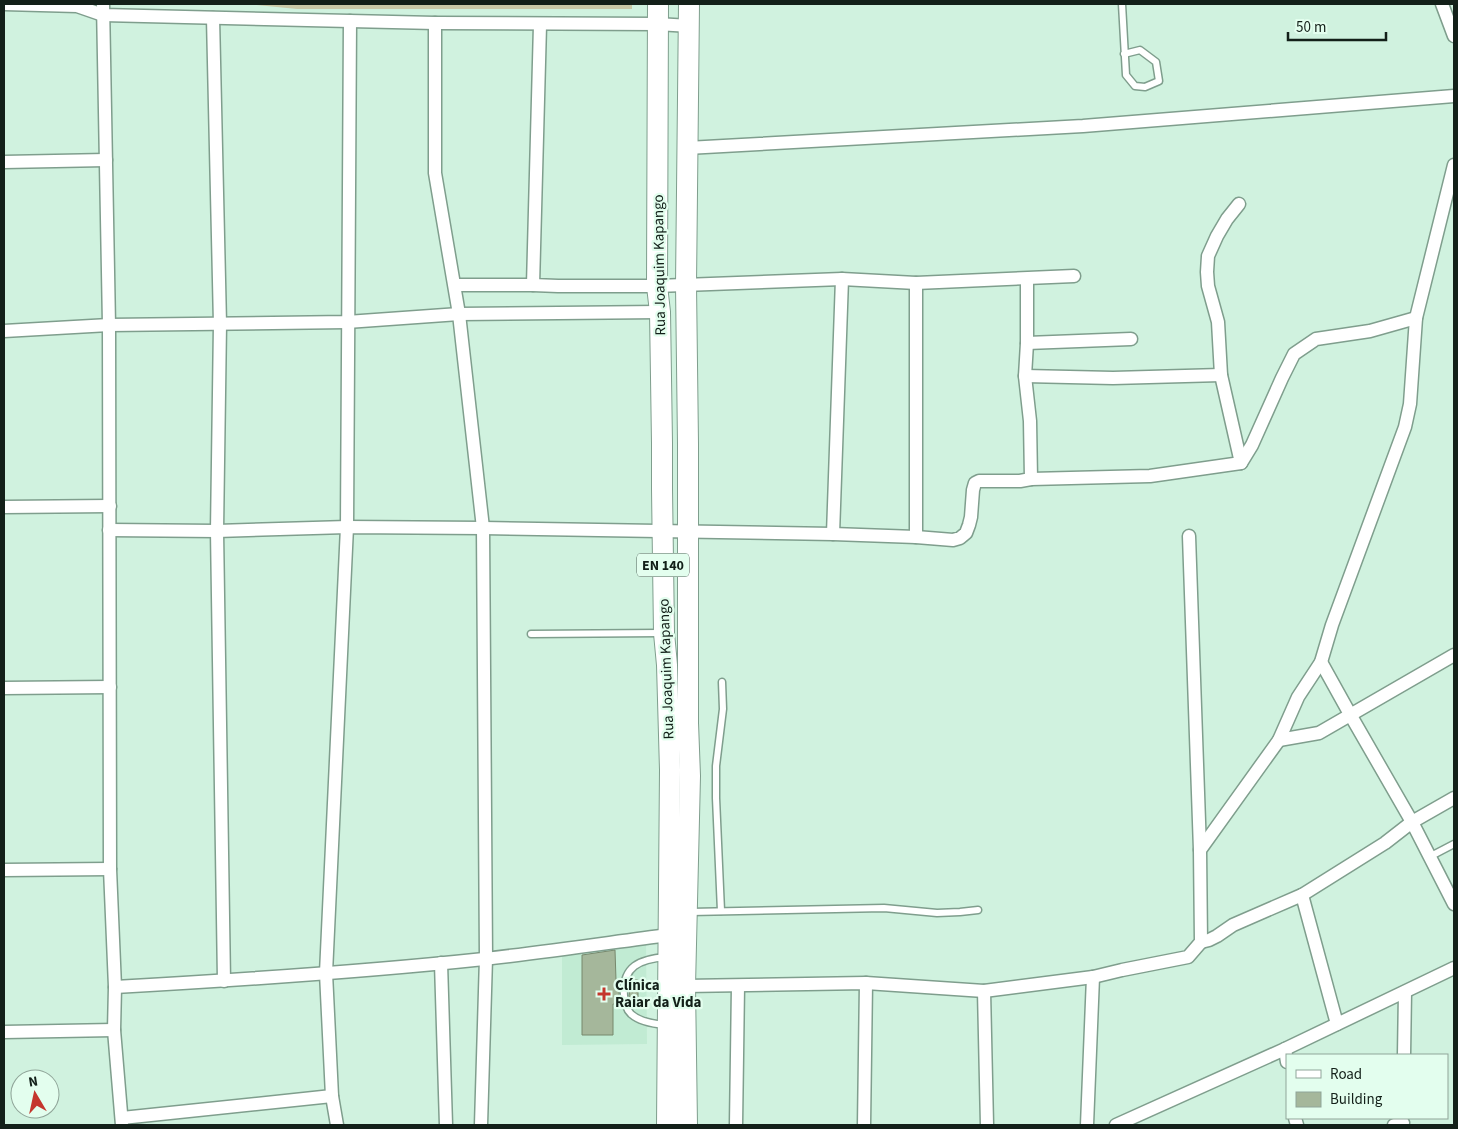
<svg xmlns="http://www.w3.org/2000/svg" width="1458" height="1129" font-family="'Source Sans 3',sans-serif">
	<rect width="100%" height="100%" fill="#d0f2df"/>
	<polygon fill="#c1ebd3" points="646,939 647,1044 562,1045 562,943"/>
	<polygon fill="#c9c9a7" points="247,4 632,4 632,9 297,9"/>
	<g fill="#a5b79b" stroke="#77886d">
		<polygon points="615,950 616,980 620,980 619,996 620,1004 613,1004 613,1035 582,1035 582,955"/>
		<polygon points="631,980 638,980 638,1004 631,1004 629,996"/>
	</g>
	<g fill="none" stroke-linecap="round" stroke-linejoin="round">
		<g stroke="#7f9e8d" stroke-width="9">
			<g id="service">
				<polyline points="1122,4 1126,75 1135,86 1145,87 1159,81 1156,62 1140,50 1124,54"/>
				<polyline points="531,634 661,633"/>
				<polyline points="1431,856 1454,844"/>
				<polyline points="721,911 716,798 716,766 723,709 722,682"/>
				<polyline points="690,912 884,908 937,913 960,912 978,910"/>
				<path d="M 665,1025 C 653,1024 640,1022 631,1014 C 626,1009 625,1003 624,996 C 622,966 640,959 666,957"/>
			</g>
		</g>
		<g stroke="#7f9e8d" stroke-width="15">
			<g id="minor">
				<polyline points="4,4 77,6 103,15 435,23 657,24 690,26"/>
				<polyline points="103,4 109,325 110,869 115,987 114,1030 122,1125"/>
				<polyline points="1442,4 1454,36"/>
				<polyline points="213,18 220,324 217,531 224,981"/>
				<polyline points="435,23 435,173 459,314 483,528 486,958 481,1125"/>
				<polyline points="540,25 533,285 558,286 657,286 842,279 916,283 1074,276"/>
				<polyline points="687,148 1083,126 1454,96"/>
				<polyline points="4,162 106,160"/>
				<polyline points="1239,204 1227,219 1217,236 1208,256 1207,272 1208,286 1218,322 1221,375 1241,463"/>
				<polyline points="455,285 533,285"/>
				<polyline points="4,331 109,325 347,322 459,314 660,312"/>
				<polyline points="1027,343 1131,339"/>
				<polyline points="1025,376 1113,378 1221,375"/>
				<polyline points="1031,479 1150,476 1241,463 1252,445 1282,378 1294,354 1316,339 1370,331 1416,318"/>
				<polyline points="4,507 110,506"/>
				<polyline points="109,530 217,531 347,527 483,528 833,534 916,537 953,540 960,538 966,533 969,525 971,517 973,490 975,483 979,481 1020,481 1031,479 1030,421 1025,376 1027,343 1027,279"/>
				<polyline points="833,534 842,279"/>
				<polyline points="1189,536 1200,850"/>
				<polyline points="916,537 916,283"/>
				<polyline points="1321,662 1351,716 1412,822 1454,904"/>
				<polyline points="4,688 110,687"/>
				<polyline points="1279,740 1319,733 1454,655"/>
				<polyline points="4,870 110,869"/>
				<polyline points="1302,895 1337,1024"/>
				<polyline points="1201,942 1209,940 1217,936 1233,925 1302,895 1385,843 1412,822 1454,798"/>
				<polyline points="441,963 446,1125"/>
				<polyline points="685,986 866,983 984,991 1093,977 1122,970 1188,957 1201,942 1200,850 1279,740 1298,697 1321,662 1332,625 1405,427 1410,404 1416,318 1454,165"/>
				<path d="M 115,987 C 239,980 362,972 484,959 C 546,952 607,943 668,935"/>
				<polyline points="984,991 987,1125"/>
				<polyline points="4,1032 114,1030"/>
				<polyline points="1285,1049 1287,1062"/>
				<polyline points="1404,1055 1405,992"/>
				<polyline points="122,1118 332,1096"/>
				<polyline points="1295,1118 1297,1125"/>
				<polyline points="337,1125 332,1096 326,973 347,527 350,21"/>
				<polyline points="736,1125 738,986"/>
				<polyline points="864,1125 866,983"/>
				<polyline points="1087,1125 1093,977"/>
				<polyline points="1116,1125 1285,1049 1454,968"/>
				<polyline points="1394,1125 1403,1123"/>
			</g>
		</g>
		<g stroke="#7f9e8d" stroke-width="22">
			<g id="primary">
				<polyline points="658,4 657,286 660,312 662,443 662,489 664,633 667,665 670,770 667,1125"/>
				<polyline points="687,1125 685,986 690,776 688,723 688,444 686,285 689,4"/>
			</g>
		</g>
		<use href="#service" stroke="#fff" stroke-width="6"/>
		<use href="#minor" stroke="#fff" stroke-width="12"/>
		<use href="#primary" stroke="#fff" stroke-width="20"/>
	</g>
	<path fill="#c4362d" stroke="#e3feee" stroke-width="2" d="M601.5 986.5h5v5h5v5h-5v5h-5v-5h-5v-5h5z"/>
	<g text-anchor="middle" stroke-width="4.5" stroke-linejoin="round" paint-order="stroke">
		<rect fill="#e3feee" stroke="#516359" stroke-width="1" x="637" y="553.5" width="52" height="23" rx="4"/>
		<g font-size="14" font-weight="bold" fill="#132019">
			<text x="663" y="570">EN 140</text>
		</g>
		<g font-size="15" fill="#132019" stroke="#e3feee">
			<text transform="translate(659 265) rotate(-91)" y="5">Rua Joaquim Kapango</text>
			<text transform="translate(666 669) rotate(-92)" y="5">Rua Joaquim Kapango</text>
		</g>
		<g font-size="15" font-weight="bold" fill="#132019" stroke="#e3feee" text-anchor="start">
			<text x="615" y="990">Clínica<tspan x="615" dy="17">Raiar da Vida</tspan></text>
		</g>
	</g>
	<rect width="1458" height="1129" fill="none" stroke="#132019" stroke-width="10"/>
	<rect x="1286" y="1054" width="162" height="65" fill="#e3feee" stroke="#90a599"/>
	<rect x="1296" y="1070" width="25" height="8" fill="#ffffff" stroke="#90a599"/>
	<text x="1330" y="1079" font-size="15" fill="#132019">Road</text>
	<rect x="1296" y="1092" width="25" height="15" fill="#a5b79b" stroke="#90a599"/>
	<text x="1330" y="1104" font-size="15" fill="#132019">Building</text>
	<g transform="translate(35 1094) rotate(351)"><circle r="24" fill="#e3feee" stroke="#90a599"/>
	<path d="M0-4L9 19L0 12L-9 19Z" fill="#c4362d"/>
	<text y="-8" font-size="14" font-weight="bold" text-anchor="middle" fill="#132019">N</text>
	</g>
	<path d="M1288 32v8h98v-8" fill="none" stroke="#132019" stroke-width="2.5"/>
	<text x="1296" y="32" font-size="15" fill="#132019" stroke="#e3feee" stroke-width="4" paint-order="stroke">50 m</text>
</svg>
